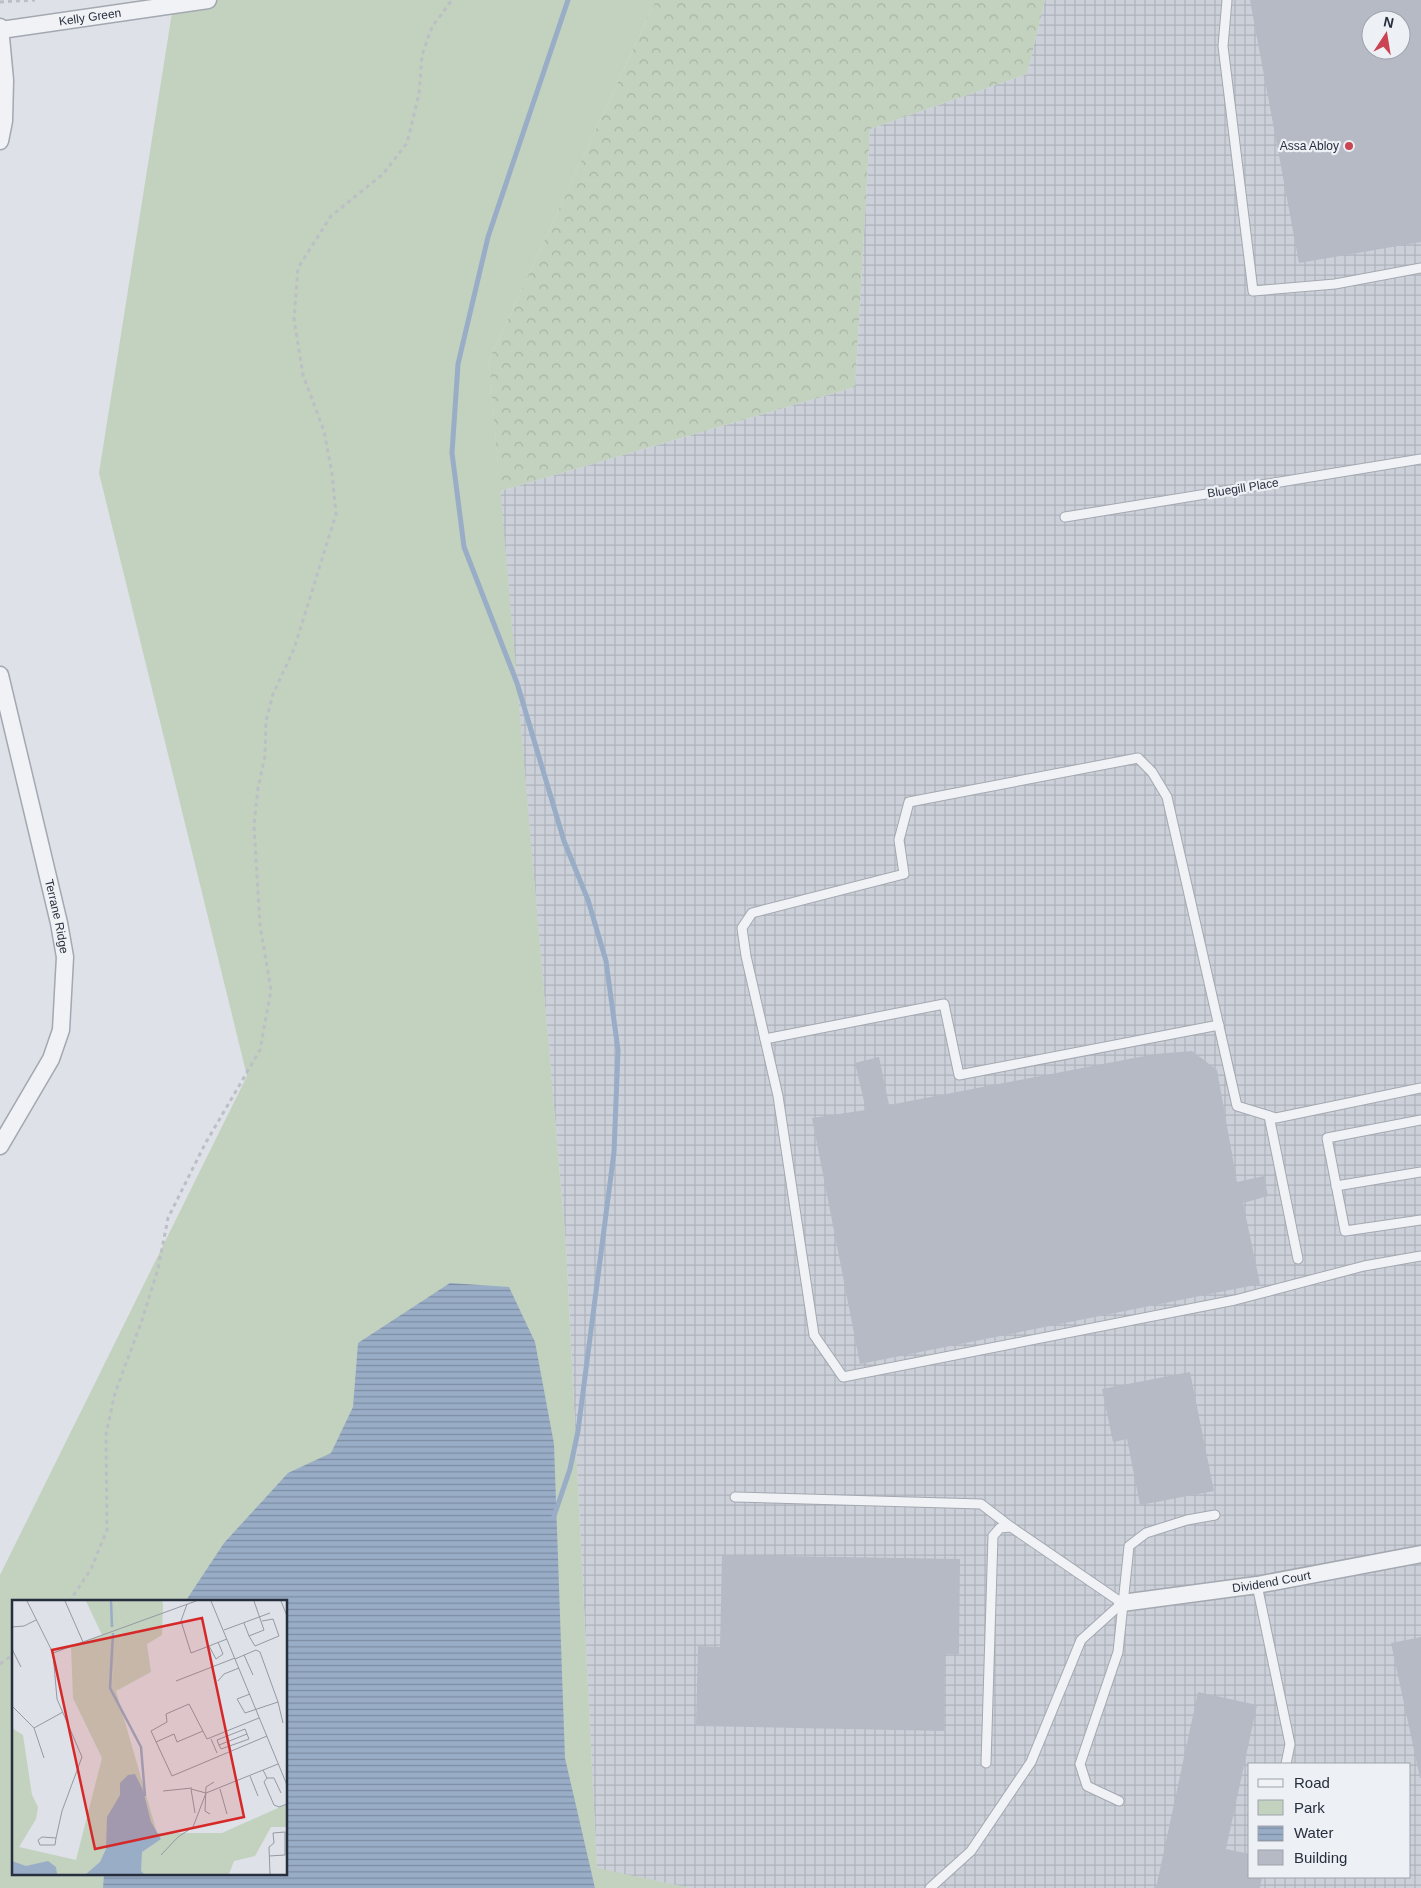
<svg xmlns="http://www.w3.org/2000/svg" width="1421" height="1888" font-family="Helvetica,sans-serif">
	<defs>
		<pattern id="industrial-grid" width="8" height="8" patternUnits="userSpaceOnUse" patternTransform="scale(1.25)"><rect width="8" height="8" fill="#ccd0d9"/><path d="M0 4h8M4 0v8" fill="none" stroke="#afb3bb"/></pattern>
		<pattern id="forest-crowns" width="20" height="18" patternUnits="userSpaceOnUse" patternTransform="scale(1.25)"><rect width="20" height="18" fill="#c3d1bf"/><path d="M2 6a3 3 0 1 1 6 0M12 15a3 3 0 1 1 6 0" fill="none" stroke="#a8b4a5"/></pattern>
		<pattern id="water-rules" width="6" height="5" patternUnits="userSpaceOnUse" patternTransform="scale(1.25)"><rect width="6" height="5" fill="#99adc7"/><path d="M0 2.5h6" fill="none" stroke="#7d8da3"/></pattern>
	</defs>
	<rect width="100%" height="100%" fill="#dee1e7"/>
	<path fill="url(#industrial-grid)" fill-rule="evenodd" d="M 1045,0 L 1421,0 L 1421,1888 L 690,1888 L 597,1869 L 566,1245 L 500,491 L 855,387 L 870,129 L 1027,74 ZM 1371,20 L 1401,20 L 1401,50 L 1371,50 ZM 1250,1764 L 1410,1764 L 1410,1877 L 1250,1877 Z"/>
	<path fill="#c3d1bf" fill-rule="evenodd" d="M 174,0 L 656,0 L 489,360 L 566,1245 L 597,1868 L 690,1888 L 0,1888 L 0,1575 L 247,1076 L 99,473 ZM 14,1602 L 286,1602 L 286,1874 L 14,1874 Z"/>
	<polygon fill="url(#forest-crowns)" points="656,0 1045,0 1027,74 870,129 855,387 500,491 489,360"/>
	<polygon fill="url(#water-rules)" points="450,1283 509,1287 535,1342 554,1444 565,1758 595,1888 103,1888 104,1874 286,1874 286,1602 185,1602 224,1543 288,1473 331,1453 353,1407 358,1343"/>
	<g fill="none" stroke-linecap="round" stroke-linejoin="round">
		<polyline stroke="#99adc7" stroke-width="5" points="554,1516 570,1469 578,1431 614,1152 618,1050 606,961 588,900 564,841 517,683 464,547 452,453 458,364 488,237 568,0"/>
	</g>
	<g fill="#b5bac4" fill-rule="evenodd">
		<path d="M 1250,0 L 1421,0 L 1421,242 L 1299,263 ZM 1371,20 L 1401,20 L 1401,50 L 1371,50 Z"/>
		<polygon points="1192,1051 1217,1070 1237,1182 1264,1176 1268,1196 1243,1203 1260,1284 860,1364 812,1118 866,1110 855,1063 879,1057 889,1105 1155,1054"/>
		<polygon points="1190,1372 1214,1491 1140,1505 1127,1439 1113,1442 1102,1389"/>
		<polygon points="722,1555 960,1559 959,1654 945,1654 944,1731 696,1726 698,1646 720,1647"/>
		<polygon points="1421,1637 1421,1778 1420,1778 1391,1643"/>
		<polygon points="1198,1692 1257,1705 1226,1849 1250,1854 1250,1877 1262,1877 1260,1888 1156,1888"/>
	</g>
	<g fill="none" stroke-linecap="round" stroke-linejoin="round">
		<g stroke="#a3a8b1" stroke-width="11">
			<g id="lane">
				<polyline points="1227,0 1223,46 1253,291 1335,284 1421,268"/>
				<polyline points="1065,517 1421,459"/>
				<polyline points="765,1039 944,1004 959,1075 1219,1025"/>
				<polyline points="1421,1088 1276,1118 1237,1106 1167,797 1152,772 1138,758 909,802 899,840 904,874 752,913 742,928 746,956 778,1096 814,1335 843,1377 1235,1300 1364,1266 1421,1256"/>
				<polyline points="1269,1116 1298,1259"/>
				<polyline points="1421,1120 1327,1138 1345,1231 1421,1220"/>
				<polyline points="1336,1186 1421,1172"/>
				<polyline points="735,1497 981,1504 1011,1527"/>
				<polyline points="1257,1585 1290,1744 1286,1764"/>
				<polyline points="986,1763 993,1536 1000,1528 1011,1527 1122,1603"/>
				<polyline points="1119,1801 1087,1786 1080,1764 1118,1652 1129,1546 1146,1533 1187,1520 1215,1515"/>
				<polyline points="930,1888 971,1851 1031,1762 1081,1640 1122,1603"/>
			</g>
		</g>
		<g stroke="#a3a8b1" stroke-width="19">
			<g id="street">
				<polyline points="0,27 5,80 4,121 0,141"/>
				<path id="s1" d="M 1,30 L 208,0"/>
				<path id="s2" d="M 0,675 L 59,923 L 65,957 L 61,1030 L 51,1059 L 0,1146"/>
				<path id="s3" d="M 1122,1603 L 1257,1585 L 1421,1554"/>
			</g>
		</g>
		<g stroke="#bcbfc5" stroke-width="3" stroke-dasharray="4 4" stroke-linecap="butt">
			<polyline points="0,2 35,0"/>
			<polyline points="69,1602 91,1569 107,1530 106,1434 115,1393 141,1323 158,1269 168,1218 205,1144 260,1050 271,990 260,925 254,825 258,788 265,756 266,721 273,694 294,649 336,514 332,473 324,431 303,375 294,319 298,268 331,216 383,174 407,143 419,94 422,55 432,27 452,0"/>
			<polyline points="0,1664 14,1654"/>
		</g>
		<use href="#lane" stroke="#f0f2f5" stroke-width="9"/>
		<use href="#street" stroke="#f0f2f5" stroke-width="16"/>
	</g>
	<circle fill="#cb4453" stroke="#edf0f5" stroke-width="2" cx="1349" cy="146" r="5"/>
	<g text-anchor="middle" stroke-width="4.5" stroke-linejoin="round" paint-order="stroke">
		<g font-size="12" fill="#272e3d" stroke="#edf0f5">
			<text dy="4" stroke="none"><textPath href="#s1" startOffset="90">Kelly Green</textPath></text>
			<text transform="translate(1243 488) rotate(-9)" y="4">Bluegill Place</text>
			<text dy="4" stroke="none"><textPath href="#s2" startOffset="248">Terrane Ridge</textPath></text>
			<text dy="4" stroke="none"><textPath href="#s3" startOffset="151">Dividend Court</textPath></text>
		</g>
		<g font-size="12" fill="#272e3d" stroke="#edf0f5" text-anchor="end">
			<text x="1339" y="150">Assa Abloy</text>
		</g>
	</g>
	<g transform="translate(12 1600)">
		<rect width="275" height="275" fill="#dee1e7"/>
		<path d="M 74,1 L 104,1 L 110,31 L 100,77 L 145,233 L 210,233 L 275,204 L 275,227 L 259,227 L 243,256 L 222,261 L 217,274 L 21,274 L 0,261 L 0,128 L 11,135 L 20,195 L 26,207 L 24,219 L 7,247 L 64,260 L 90,158 L 61,98 L 59,45 L 90,35 Z" fill="#c3d1bf"/>
		<path d="M 104,1 L 150,1 L 151,3 L 150,35 L 135,44 L 139,72 L 104,91 L 100,77 L 110,31 Z" fill="#c3d1bf"/>
		<path d="M 123,174 L 131,190 L 139,222 L 149,239 L 130,252 L 129,271 L 132,274 L 74,274 L 88,262 L 94,249 L 95,217 L 108,195 L 108,183 L 116,175 ZM 0,261 L 14,266 L 36,261 L 44,267 L 45,274 L 0,274 Z" fill="#99adc7"/>
		<path fill="none" stroke="#99adc7" stroke-width="2.5" d="M 99,1 L 100,27M 101,33 L 98,88 L 129,147 L 133,196"/>
		<path fill="none" stroke="#9599a3" stroke-width="1" d="M 15,1 L 41,53 L 45,99 L 70,157 L 50,211 L 44,238M 53,1 L 71,42M 199,1 L 275,185M 269,1 L 275,16M 175,4 L 169,21 L 179,53 L 215,39M 232,23 L 237,36 L 252,30 L 242,1M 0,27 L 12,26 L 24,20M 212,30 L 258,13M 237,36 L 243,46 L 267,36 L 261,19 L 250,21M 197,46 L 204,59 L 211,54 L 206,42M 0,49 L 9,67M 41,53 L 184,1M 232,55 L 241,75M 223,59 L 244,50 L 248,52 L 266,102 L 233,113 L 225,99 L 238,94M 164,81 L 223,58M 206,81 L 212,74 L 227,68M 266,102 L 271,123M 0,106 L 22,128 L 32,158M 247,118 L 195,139 L 177,104 L 154,114 L 155,122 L 139,131 L 160,176 L 255,136M 22,128 L 51,112M 199,139 L 205,153M 144,142 L 162,134 L 165,142 L 191,131M 207,145 L 205,140 L 233,129 L 235,134 L 207,145 L 209,149 L 226,143 L 237,139 L 235,134M 251,170 L 255,178 L 262,178 L 269,193M 238,176 L 246,196M 255,178 L 252,182 L 262,205 L 267,207 L 275,204M 208,189 L 215,214M 151,191 L 180,188M 194,193 L 266,164M 183,213 L 179,189 L 194,193M 198,214 L 193,211 L 194,187 L 202,182M 30,237 L 44,238 L 43,245 L 28,245 L 26,240 ZM 149,255 L 166,237 L 181,227 L 194,193M 257,256 L 273,255 L 273,232 L 261,233 L 262,243 L 257,247 L 258,274"/>
		<path fill="#d62828" fill-opacity="0.15" stroke="#d62828" stroke-width="2.5" d="M 190,18 L 232,217 L 83,249 L 40,50 Z"/>
		<rect width="275" height="275" fill="none" stroke="#272e3d" stroke-width="2.5"/>
	</g>
	<rect x="1248" y="1763" width="162" height="115" fill="#edf0f5" stroke="#9ea2ab"/>
	<rect x="1258" y="1779" width="25" height="8" fill="#f0f2f5" stroke="#9ea2ab"/>
	<text x="1294" y="1788" font-size="15" fill="#272e3d">Road</text>
	<rect x="1258" y="1800" width="25" height="15" fill="#c3d1bf" stroke="#9ea2ab"/>
	<text x="1294" y="1813" font-size="15" fill="#272e3d">Park</text>
	<rect x="1258" y="1826" width="25" height="15" fill="url(#water-rules)" stroke="#9ea2ab"/>
	<text x="1294" y="1838" font-size="15" fill="#272e3d">Water</text>
	<rect x="1258" y="1850" width="25" height="15" fill="#b5bac4" stroke="#9ea2ab"/>
	<text x="1294" y="1863" font-size="15" fill="#272e3d">Building</text>
	<g transform="translate(1386 35) rotate(12)"><circle r="24" fill="#edf0f5" stroke="#9ea2ab"/>
	<path d="M0-4L9 19L0 12L-9 19Z" fill="#cb4453"/>
	<text y="-8" font-size="14" font-weight="bold" text-anchor="middle" fill="#272e3d">N</text>
	</g>
</svg>
